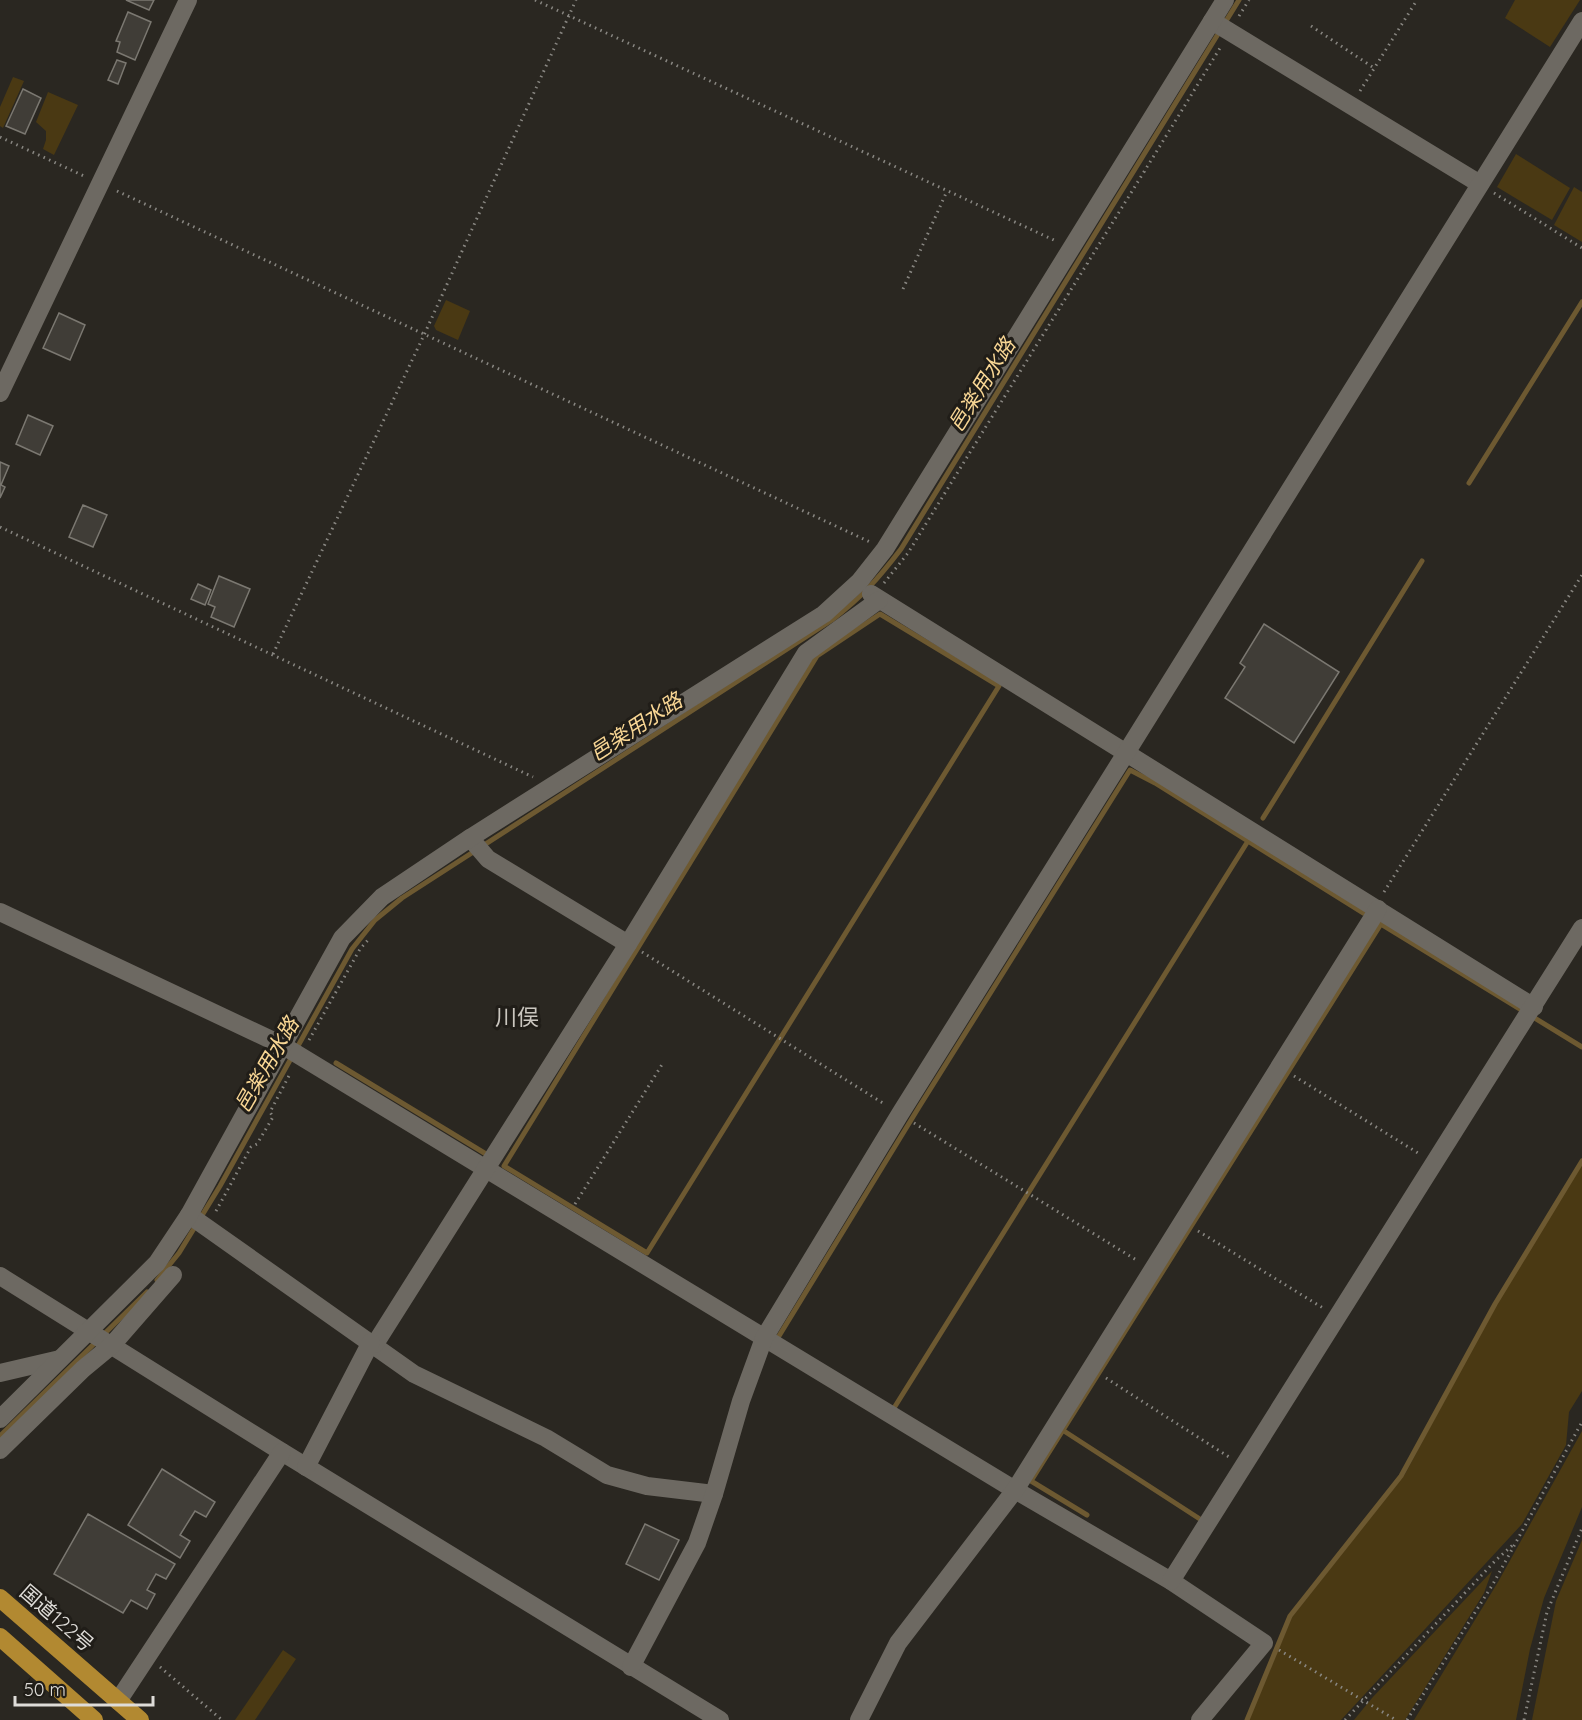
<svg xmlns="http://www.w3.org/2000/svg" width="1582" height="1720" font-family="Quicksand,'Noto Sans JP',sans-serif">
	<rect width="100%" height="100%" fill="#2a2721"/>
	<g fill="#4a3913">
		<polygon points="1515,0 1580,0 1550,47 1505,18"/>
		<polygon points="13,77 24,81 3,128 0,126 0,107"/>
		<polygon points="48,92 78,105 54,155 43,149 46,140 46,131 36,122"/>
		<polygon points="1516,154 1570,188 1552,220 1497,187"/>
		<polygon points="1574,187 1582,192 1582,242 1554,225"/>
		<polygon points="446,300 470,311 458,340 436,330 434,326"/>
		<polygon points="1582,1164 1582,1391 1569,1412 1566,1445 1522,1524 1341,1720 1249,1720 1292,1617 1405,1474 1493,1310"/>
		<polygon points="1582,1431 1582,1507 1544,1598 1530,1649 1516,1720 1414,1720 1498,1582"/>
		<polygon points="1582,1540 1582,1720 1532,1720 1556,1601"/>
		<polygon points="1492,1571 1484,1593 1405,1720 1354,1720 1372,1698"/>
		<polygon points="283,1650 296,1659 255,1720 235,1720"/>
	</g>
	<g fill="none" stroke-linecap="round" stroke-linejoin="round">
		<g stroke="#6d5931" stroke-width="5">
			<polyline points="1469,483 1582,302"/>
			<polygon points="880,614 999,686 647,1253 504,1166 817,656"/>
			<polyline points="1263,818 1422,561"/>
			<polyline points="336,1063 486,1154"/>
			<path d="M 157,1280 L 179,1253 L 220,1186 L 352,949 L 375,920 L 402,898 L 832,620 C 862,597 878,579 901,549 L 1239,0"/>
			<polyline points="779,1336 919,1107 1130,770 1155,783 1363,913"/>
			<polyline points="894,1408 1248,841"/>
			<polyline points="1064,1431 1206,1523"/>
			<polyline points="0,1436 147,1292"/>
			<polyline points="1087,1515 1031,1481 1381,924 1582,1047"/>
			<polyline points="1247,1720 1290,1616 1401,1476 1495,1304 1582,1161"/>
		</g>
	</g>
	<g fill="#403d37" stroke="#7b7871" stroke-width="1.5">
		<polygon points="126,0 154,0 149,10"/>
		<polygon points="128,12 151,22 135,60 117,52 120,42 116,41"/>
		<polygon points="117,60 126,63 118,84 108,80"/>
		<polygon points="23,89 41,98 25,134 6,126"/>
		<polygon points="59,313 85,325 70,360 43,348"/>
		<polygon points="28,415 53,426 40,455 16,444"/>
		<polygon points="0,462 9,466 1,485 5,487 0,498"/>
		<polygon points="83,505 107,515 93,547 69,537"/>
		<polygon points="219,576 250,589 234,627 211,617 215,607 208,604"/>
		<polygon points="198,584 211,590 205,605 191,599"/>
		<polygon points="1264,624 1339,672 1294,743 1225,698 1245,667 1240,663"/>
		<polygon points="162,1469 215,1502 206,1517 195,1511 180,1535 190,1541 180,1558 128,1525"/>
		<polygon points="88,1514 175,1564 166,1579 156,1574 147,1590 155,1594 147,1609 131,1600 123,1613 54,1574"/>
		<polygon points="645,1524 679,1540 659,1580 626,1564"/>
	</g>
	<g fill="none" stroke-linecap="round" stroke-linejoin="round">
		<g stroke="#898782" stroke-width="3" stroke-dasharray="1.5 4.5" stroke-linecap="butt">
			<polyline points="535,0 1056,241"/>
			<polyline points="1239,16 1249,0"/>
			<polyline points="1311,26 1374,68"/>
			<polyline points="1360,91 1417,0"/>
			<polyline points="0,137 84,176"/>
			<polyline points="117,191 870,542"/>
			<polyline points="1494,193 1582,248"/>
			<polyline points="903,289 947,191"/>
			<polyline points="0,527 533,777"/>
			<path d="M 884,583 L 908,553 C 1011,385 1117,217 1220,48"/>
			<polyline points="273,654 424,335 576,0"/>
			<polyline points="1384,892 1582,575"/>
			<polyline points="642,952 886,1105"/>
			<polyline points="309,1040 360,949 368,940"/>
			<polyline points="1294,1076 1418,1153"/>
			<polyline points="914,1123 1138,1261"/>
			<polyline points="575,1204 663,1063"/>
			<polyline points="216,1211 251,1147 257,1144 273,1117 270,1112 291,1072"/>
			<polyline points="1198,1231 1323,1308"/>
			<polyline points="1106,1378 1229,1457"/>
			<polyline points="1279,1650 1396,1720"/>
			<polyline points="160,1667 222,1720"/>
			<polyline points="1345,1720 1495,1561 1514,1544"/>
			<polyline points="1407,1720 1493,1584 1582,1422"/>
			<polyline points="1524,1720 1547,1612 1582,1528"/>
		</g>
		<g stroke="#6d6962" stroke-width="18">
			<polyline points="1212,21 1480,184"/>
			<polyline points="0,393 188,0"/>
			<polyline points="871,594 1534,1007"/>
			<polyline points="470,838 488,859 628,944"/>
			<polyline points="0,912 282,1045 1015,1490 1171,1581 1264,1643 1200,1720"/>
			<polyline points="189,1215 414,1374 546,1438 607,1475 647,1486 714,1494"/>
			<polyline points="0,1276 282,1452 720,1720"/>
			<polyline points="375,1344 628,944 806,653 879,600"/>
			<polyline points="0,1373 60,1359"/>
			<polyline points="0,1419 157,1263 189,1215 342,938 382,897 470,838 824,614 859,582 885,549 1225,0"/>
			<polyline points="0,1450 83,1369 112,1345 173,1275"/>
			<polyline points="306,1467 371,1342"/>
			<polyline points="1171,1581 1582,928"/>
			<polyline points="631,1667 697,1543 714,1494 741,1401 764,1338 900,1114 1126,753 1582,21"/>
			<polyline points="118,1701 282,1452"/>
			<polyline points="859,1720 898,1643 1015,1490 1378,909"/>
		</g>
		<g stroke="#b28931" stroke-width="18">
			<polyline points="0,1598 140,1720"/>
			<polyline points="0,1637 94,1720"/>
		</g>
	</g>
	<g text-anchor="middle" stroke-width="6" stroke-linejoin="round" paint-order="stroke">
		<g font-size="20" fill="#dedcd8" stroke="#201d18">
			<text transform="translate(57 1618) rotate(41)" y="7">国道122号</text>
		</g>
		<g font-size="21" font-style="italic" fill="#f8d694" stroke="#201d18">
			<text transform="translate(982 385) rotate(-58)" y="7">邑楽用水路</text>
			<text transform="translate(636 727) rotate(-33)" y="7">邑楽用水路</text>
			<text transform="translate(267 1065) rotate(-60)" y="7">邑楽用水路</text>
		</g>
		<g font-size="22" fill="#cac6bf" stroke="#201d18">
			<text x="517" y="1025">川俣</text>
		</g>
	</g>
	<path d="M15 1696v9h138v-9" fill="none" stroke="#dedcd8" stroke-width="3"/>
	<text x="24" y="1696" font-size="18" fill="#dedcd8" stroke="#201d18" stroke-width="4.5" paint-order="stroke">50 m</text>
</svg>
